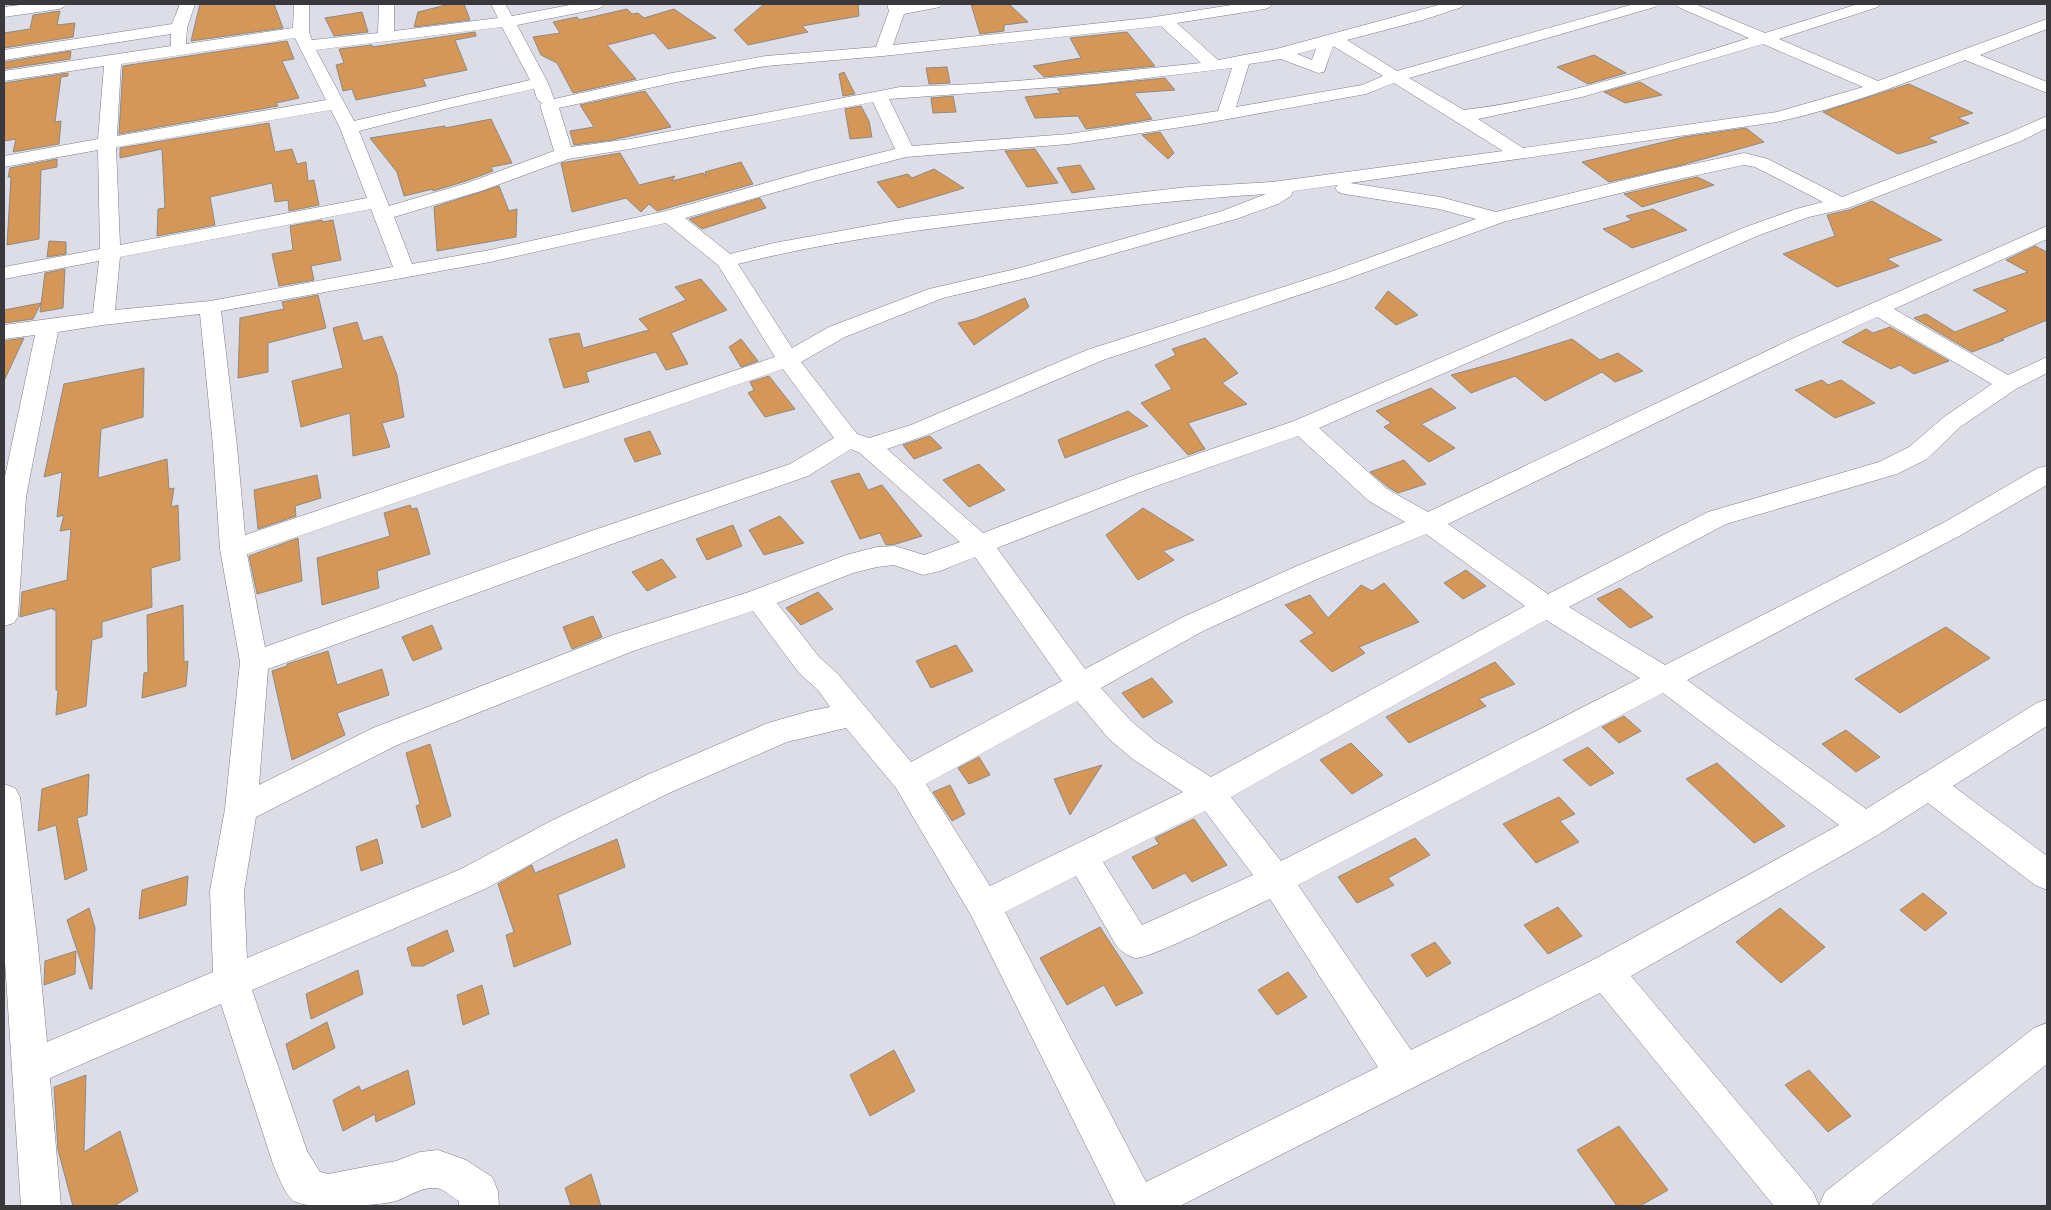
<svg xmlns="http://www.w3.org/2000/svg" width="2051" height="1210" font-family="'Work Sans',sans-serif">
	<rect width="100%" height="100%" fill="#dcdde7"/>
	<g fill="#d59757" stroke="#908982">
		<polygon points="200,4 274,4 283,28 191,41"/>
		<polygon points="450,4 464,4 470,20 414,27 418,12"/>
		<polygon points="764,4 858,4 859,16 802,26 808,32 748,45 734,30"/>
		<polygon points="971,4 1009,4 1028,22 1004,25 1004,31 980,34"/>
		<polygon points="627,9 632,14 638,13 644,18 674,9 716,38 668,49 654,33 607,45 636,79 573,93 557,63 541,55 533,37 560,33 553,22 577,17 579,20"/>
		<polygon points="60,11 57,25 75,23 73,37 4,48 4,33 30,29 33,15"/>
		<polygon points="362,12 368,32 334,36 325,18"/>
		<polygon points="475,32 476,36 455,40 467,70 423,79 426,86 356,100 352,89 343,91 336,65 344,63 339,49 372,45 372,47"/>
		<polygon points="1127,32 1155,66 1044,77 1033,66 1081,58 1070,38"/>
		<polygon points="287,41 294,59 282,61 299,98 276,103 278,106 119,134 123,66"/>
		<polygon points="71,51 70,59 4,69 4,62"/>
		<polygon points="1594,55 1626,73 1588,84 1557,67"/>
		<polygon points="947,67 950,83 929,84 926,68"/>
		<polygon points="844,72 855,94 843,96 839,74"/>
		<polygon points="68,73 68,76 61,77 55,122 61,121 59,144 13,152 16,139 4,141 4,83"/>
		<polygon points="1165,78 1175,90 1134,93 1152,119 1124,124 1086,129 1078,116 1035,118 1025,97 1061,93 1057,89"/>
		<polygon points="1640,82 1662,95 1625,103 1604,92"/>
		<polygon points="1909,84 1973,113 1958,118 1969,123 1928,138 1937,142 1898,154 1823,112"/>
		<polygon points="645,91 671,127 612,140 574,145 570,131 594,127 580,105"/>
		<polygon points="953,96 956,112 933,113 931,98"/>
		<polygon points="861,106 869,121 872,137 850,139 845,109"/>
		<polygon points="491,119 512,163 491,167 493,171 466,181 433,191 433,189 404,196 397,172 370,138 445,126 445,128"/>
		<polygon points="269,123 275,152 292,149 297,164 306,162 308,181 314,180 319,205 289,211 288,200 275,202 272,183 210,197 215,225 157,236 158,209 165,208 162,149 120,158 120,148"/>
		<polygon points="1746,128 1764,142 1682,165 1609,182 1582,162 1684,137"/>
		<polygon points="1160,132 1174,153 1168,159 1142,135"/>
		<polygon points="1035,149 1058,183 1027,187 1005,151"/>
		<polygon points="620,153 639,185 675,176 672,181 703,173 706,177 705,172 741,162 753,184 657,211 649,204 641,212 626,198 572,212 561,163"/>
		<polygon points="57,159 57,167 41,170 39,239 7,245 11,177 8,177 10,168"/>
		<polygon points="1080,165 1095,189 1072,193 1057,168"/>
		<polygon points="934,169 964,188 898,208 877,182 908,174 912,178"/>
		<polygon points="1697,177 1714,185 1642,207 1624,194"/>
		<polygon points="499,186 509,211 517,209 516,237 437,251 434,207"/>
		<polygon points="760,198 766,208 702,229 689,219"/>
		<polygon points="1872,201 1942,240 1887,259 1899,266 1837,287 1783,254 1835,236 1827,215 1849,210"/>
		<polygon points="1653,209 1687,230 1632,248 1603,229 1632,220 1626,216"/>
		<polygon points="322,220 323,222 333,220 341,260 311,266 314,280 279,286 272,254 293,250 290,226"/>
		<polygon points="49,241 66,242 66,254 47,257"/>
		<polygon points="2035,246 2047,252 2047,320 2001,339 2004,340 1972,352 1914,318 1926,314 1955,332 2008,311 1973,290 2028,272 2006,260"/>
		<polygon points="65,269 63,308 40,312 45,273"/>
		<polygon points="701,279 727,310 671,333 688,364 666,370 656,352 586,372 589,382 564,388 549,339 579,333 583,348 649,330 639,319 686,300 675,287"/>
		<polygon points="1388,291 1418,315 1396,325 1375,308"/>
		<polygon points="318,295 326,328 268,343 268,372 238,378 240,318 284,309 282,302"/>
		<polygon points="1025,298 1029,307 974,345 958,323 975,319"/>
		<polygon points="41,303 33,319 4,323 4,310"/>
		<polygon points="357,322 363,341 382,336 397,375 404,417 382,423 390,447 353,456 350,413 301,427 292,381 343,368 333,328"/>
		<polygon points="1890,327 1949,361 1914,374 1900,365 1891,369 1842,342 1866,329 1873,333"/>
		<polygon points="24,338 4,381 4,341"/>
		<polygon points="1205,338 1238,373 1222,383 1247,404 1188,423 1205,449 1188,455 1141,403 1172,389 1155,365 1176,355 1172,349"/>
		<polygon points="741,339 758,361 741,367 729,347"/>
		<polygon points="1572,339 1600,360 1618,353 1643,371 1615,382 1602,372 1545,401 1515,376 1471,393 1451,375 1509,359"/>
		<polygon points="144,368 143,417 101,429 98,478 167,459 169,489 174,488 171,507 178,505 180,560 151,568 152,607 102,622 102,637 92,640 86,706 56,715 58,690 56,690 56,610 53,610 53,608 20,617 22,592 67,580 71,529 60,531 64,515 57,517 62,472 44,477 64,384"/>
		<polygon points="769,376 795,409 765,417 748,393 754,390 750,382"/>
		<polygon points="1822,380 1828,385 1841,380 1875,403 1835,418 1795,390"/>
		<polygon points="1431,388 1456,408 1421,424 1455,448 1429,462 1384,427 1391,423 1376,411"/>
		<polygon points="1128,411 1148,426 1065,458 1058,440"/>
		<polygon points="650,431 661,454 635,462 624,439"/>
		<polygon points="930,436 942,448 914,459 903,445"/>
		<polygon points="1404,460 1426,484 1398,493 1388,487 1370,472"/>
		<polygon points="979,464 1005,490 969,507 943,480"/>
		<polygon points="859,473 868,490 882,485 922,536 896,544 886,545 880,533 860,539 831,481"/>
		<polygon points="317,475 321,498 295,506 296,516 258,529 254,490"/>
		<polygon points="410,505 412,509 417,508 430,554 377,571 379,588 322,605 317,558 390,536 384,513"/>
		<polygon points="1143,508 1194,540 1163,551 1174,560 1138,580 1106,535"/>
		<polygon points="780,516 804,543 764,555 749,530"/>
		<polygon points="733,525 742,546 707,560 696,539"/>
		<polygon points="298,538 302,581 257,594 249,556"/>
		<polygon points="662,559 676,577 647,591 632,572"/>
		<polygon points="1466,570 1486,586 1463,599 1444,583"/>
		<polygon points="1384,583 1419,622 1359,647 1365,653 1332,672 1300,641 1314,633 1285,605 1310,595 1328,618 1361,585 1372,591"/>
		<polygon points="1620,588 1653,617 1630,628 1597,599"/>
		<polygon points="818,592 833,609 801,625 786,608"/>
		<polygon points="183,605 184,662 188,661 186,686 142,698 144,673 148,672 147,615"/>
		<polygon points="593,616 602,637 572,649 563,627"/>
		<polygon points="432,625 442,649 413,661 402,637"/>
		<polygon points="1946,627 1990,658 1900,713 1855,679"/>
		<polygon points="956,645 973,671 931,688 916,661"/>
		<polygon points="328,651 337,685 382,669 389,695 337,713 345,735 292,760 272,671 287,666 287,664"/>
		<polygon points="1495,662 1515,684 1479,699 1486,706 1409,743 1386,717"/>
		<polygon points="1152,678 1173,702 1143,718 1122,693"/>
		<polygon points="1624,716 1641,731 1619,743 1602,727"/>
		<polygon points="1846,730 1880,757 1856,772 1822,744"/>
		<polygon points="1351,743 1383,775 1352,794 1320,760"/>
		<polygon points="430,744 451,816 422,828 416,806 420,804 406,753"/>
		<polygon points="1588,747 1614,773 1590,786 1563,760"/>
		<polygon points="979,757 990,775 969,784 958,768"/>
		<polygon points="1717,763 1785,826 1754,843 1686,779"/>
		<polygon points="1102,765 1070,815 1054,779"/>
		<polygon points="89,774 87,815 77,818 87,870 65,880 56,825 38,831 42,789"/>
		<polygon points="950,785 965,814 952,821 933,792"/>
		<polygon points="1559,797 1575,814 1560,821 1579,842 1536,863 1503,824"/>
		<polygon points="1194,819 1227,865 1192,882 1185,873 1153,889 1132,857 1159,844 1155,838"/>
		<polygon points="1415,838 1430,855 1388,878 1394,885 1357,903 1338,877"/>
		<polygon points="377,839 383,863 361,871 356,847"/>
		<polygon points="617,839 625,867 558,895 571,944 514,967 506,935 514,932 498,884 532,865 535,873"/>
		<polygon points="188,876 186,905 139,919 142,890"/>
		<polygon points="1923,893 1947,913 1925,931 1900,910"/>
		<polygon points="1558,907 1582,936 1548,954 1524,925"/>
		<polygon points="89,908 95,928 92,989 90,989 67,920"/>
		<polygon points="1780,908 1825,947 1781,983 1736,942"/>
		<polygon points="1100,927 1143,993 1116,1006 1104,985 1067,1005 1040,958"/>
		<polygon points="447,930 454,951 423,966 412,966 407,948"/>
		<polygon points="1435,942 1451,963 1427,977 1411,955"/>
		<polygon points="76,951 75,974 44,985 45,961"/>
		<polygon points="358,970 363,994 311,1019 306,994"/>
		<polygon points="1288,972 1307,997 1277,1015 1258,990"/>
		<polygon points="482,985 489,1014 463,1025 457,995"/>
		<polygon points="327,1022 335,1048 293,1070 286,1044"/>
		<polygon points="894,1050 915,1091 870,1116 850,1075"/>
		<polygon points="408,1070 415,1104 376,1122 375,1114 343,1131 333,1100 359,1086 361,1091"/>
		<polygon points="1809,1070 1851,1116 1828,1132 1785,1085"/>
		<polygon points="86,1075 84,1152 120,1131 138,1191 114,1206 73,1206 58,1150 54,1087"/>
		<polygon points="1619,1126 1668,1190 1640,1206 1617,1206 1577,1150"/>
		<polygon points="591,1174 601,1206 571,1206 565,1188"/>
	</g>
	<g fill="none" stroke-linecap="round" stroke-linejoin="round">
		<g stroke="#7c7d86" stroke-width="1">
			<g id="street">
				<polygon points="29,4 67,4 64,7 59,9 4,17 4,7"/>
				<path d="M 180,4 L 195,4 L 187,28 L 186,44 L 293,28 L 294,4 L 309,4 L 309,32 L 312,40 L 378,33 L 379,4 L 394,4 L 394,31 L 498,18 L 491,4 L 505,4 L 512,16 L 575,4 L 604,4 L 602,7 L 597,9 L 517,25 L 548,83 L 554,99 L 672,73 L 766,56 L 876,47 L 889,11 L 887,4 L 901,4 L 902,5 L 943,4 L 940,7 L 904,14 L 893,45 L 1148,18 L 1238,4 L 1272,4 L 1270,7 L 1265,9 L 1177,23 L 1218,60 L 1276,49 L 1442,4 L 1464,4 L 1462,7 L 1423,20 L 1347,40 L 1397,71 L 1634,4 L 1658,4 L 1655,7 L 1409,78 L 1464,110 C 1561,98 1656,67 1749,38 L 1678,7 L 1676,4 L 1695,4 L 1765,33 L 1858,4 L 1880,4 L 1878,7 L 1779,39 L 1878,81 L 2047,19 L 2047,29 L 1980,55 L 2047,82 L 2047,93 L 1965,60 C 1903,84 1842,108 1777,122 L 1350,183 L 1440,197 L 1496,212 L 1661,171 L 1744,153 L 1768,159 L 1842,197 L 2009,133 L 2047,116 L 2047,128 L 2021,141 L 1848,208 L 1809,217 L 1757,236 L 1319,428 L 1387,489 L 1428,512 L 1794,338 L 2047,226 L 2047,239 L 1894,309 L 2008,375 L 2047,357 L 2047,373 L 2016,389 L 1960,427 L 1927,459 L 1897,474 L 1726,524 L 1569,607 L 1665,665 L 1943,523 L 2038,468 L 2047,466 L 2047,485 L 1961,535 L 1687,680 L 1866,809 L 2037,703 L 2047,699 L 2047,726 L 1953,786 L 2047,856 L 2047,890 L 2035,885 L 1928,803 L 1876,836 L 1631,976 L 1813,1192 L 1819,1206 L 1774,1206 L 1600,993 L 1180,1206 L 1116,1206 L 972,917 L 896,788 L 846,728 L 787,742 L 669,793 L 573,841 L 485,889 L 252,990 L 307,1151 L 320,1172 L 328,1174 L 396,1161 L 420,1152 L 438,1150 L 466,1160 L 492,1177 L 498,1191 L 499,1206 L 459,1206 L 459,1201 C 453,1198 446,1191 440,1189 C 425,1184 409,1197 396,1201 C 378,1206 308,1210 294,1201 C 285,1195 276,1171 272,1161 L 221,1004 L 50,1078 L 61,1206 L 21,1206 L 4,946 L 4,784 L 15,788 L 20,797 L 38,946 L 47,1042 L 213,972 L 210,891 L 225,809 L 240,662 L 220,549 L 213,446 L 200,314 L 103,325 L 58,332 L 26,497 L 18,616 L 14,623 L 4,626 L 4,481 L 35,335 L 4,339 L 4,325 L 93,313 L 99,261 L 4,279 L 4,267 L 100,249 L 98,150 L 4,167 L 4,156 L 98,139 L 104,66 L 4,81 L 4,71 L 171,46 L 171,34 L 4,60 L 4,50 L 172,24 ZM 1161,26 L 1201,63 C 1101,73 1001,85 900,87 L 630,139 L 571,147 L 559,108 L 672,83 L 766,66 L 883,56 ZM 502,27 L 530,80 L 354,121 L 316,50 ZM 295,38 L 326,100 L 117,136 L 121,64 ZM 1763,44 L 1863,87 L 1777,112 L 1523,148 L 1478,119 L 1582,97 ZM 1333,46 L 1383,76 L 1362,85 L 1236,107 L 1249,64 L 1281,59 L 1318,73 L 1324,72 ZM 1316,49 L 1312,60 L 1297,54 ZM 1232,68 L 1218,111 L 1069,134 L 912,146 L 889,99 L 1097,84 ZM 1394,83 L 1503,151 L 1272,182 L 1188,187 L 906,219 L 774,243 L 730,254 L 685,218 L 829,177 L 906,157 L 1069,144 L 1195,125 L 1366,94 ZM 534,89 L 537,99 L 542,103 L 540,105 L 554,151 L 467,183 L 389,206 L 359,131 L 449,108 ZM 873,102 L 895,149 L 815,169 L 666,211 L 490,250 L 412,264 L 394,217 L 481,191 L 568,159 L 630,149 ZM 331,110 L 340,128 L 367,198 L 120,245 L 116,147 ZM 1744,165 L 1755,167 L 1823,202 L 1796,209 L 1743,228 L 1294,421 L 1130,477 L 983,533 L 887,449 L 927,435 L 1103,360 L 1344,280 L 1503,222 L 1661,183 ZM 1338,185 L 1335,188 L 1338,192 L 1345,194 L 1439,209 L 1476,219 L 1330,272 L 1087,350 L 911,425 L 869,438 L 857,434 L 801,362 L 845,337 L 943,298 L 1031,277 L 1236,219 L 1278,204 L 1291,196 L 1293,191 ZM 1266,194 L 1222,211 L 1020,268 L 929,289 L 829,327 L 792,348 L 738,264 C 834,240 931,228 1029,217 C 1108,208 1187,199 1266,194 ZM 371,209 L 393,267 L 210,301 L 115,310 L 120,257 ZM 666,223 L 718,265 L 775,357 L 245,535 L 237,446 L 221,311 L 490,262 ZM 1877,317 L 1992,384 L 1944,417 L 1909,447 L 1879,462 L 1708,512 L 1548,594 L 1448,524 L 1810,348 ZM 783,369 L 834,438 L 790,464 L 591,531 L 265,647 L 247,554 ZM 1298,436 L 1369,501 L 1405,522 L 1297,566 L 1183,617 L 1085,669 L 997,548 L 1148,489 ZM 851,449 L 860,453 L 960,542 L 924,555 L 895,546 L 877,547 L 846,555 L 749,592 L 613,635 L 373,728 L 259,785 L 268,669 L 609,545 L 808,476 ZM 1426,534 L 1525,606 L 1211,777 L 1156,742 L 1131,721 L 1101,688 L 1203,631 L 1315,580 ZM 975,557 L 1062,681 L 911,762 L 838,674 L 819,657 L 777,603 L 853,573 L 877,567 L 894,565 L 923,575 L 940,571 ZM 753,611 L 799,673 L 818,690 L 830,707 L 810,711 L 768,723 L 647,775 L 551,821 L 461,869 L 247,958 L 244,891 L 256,817 L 395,746 L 633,651 ZM 1546,620 L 1640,678 L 1281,861 L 1231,797 ZM 1663,693 L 1839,825 L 1593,960 L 1411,1050 L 1298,885 ZM 1077,701 L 1109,739 L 1134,760 L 1183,792 L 990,886 L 926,784 ZM 1205,811 L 1253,875 L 1142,925 L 1103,862 ZM 1076,876 L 1116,945 C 1121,951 1127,956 1135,958 C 1149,960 1250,908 1270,899 L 1378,1067 L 1146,1182 L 1005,912 Z"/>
				<polygon points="2047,1023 2047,1064 1870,1206 1819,1206 1825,1192 2034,1028"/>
			</g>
		</g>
		<use href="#street" fill="#fff" fill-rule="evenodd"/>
	</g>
	<rect width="2051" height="1210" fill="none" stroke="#39393d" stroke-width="10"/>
</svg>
